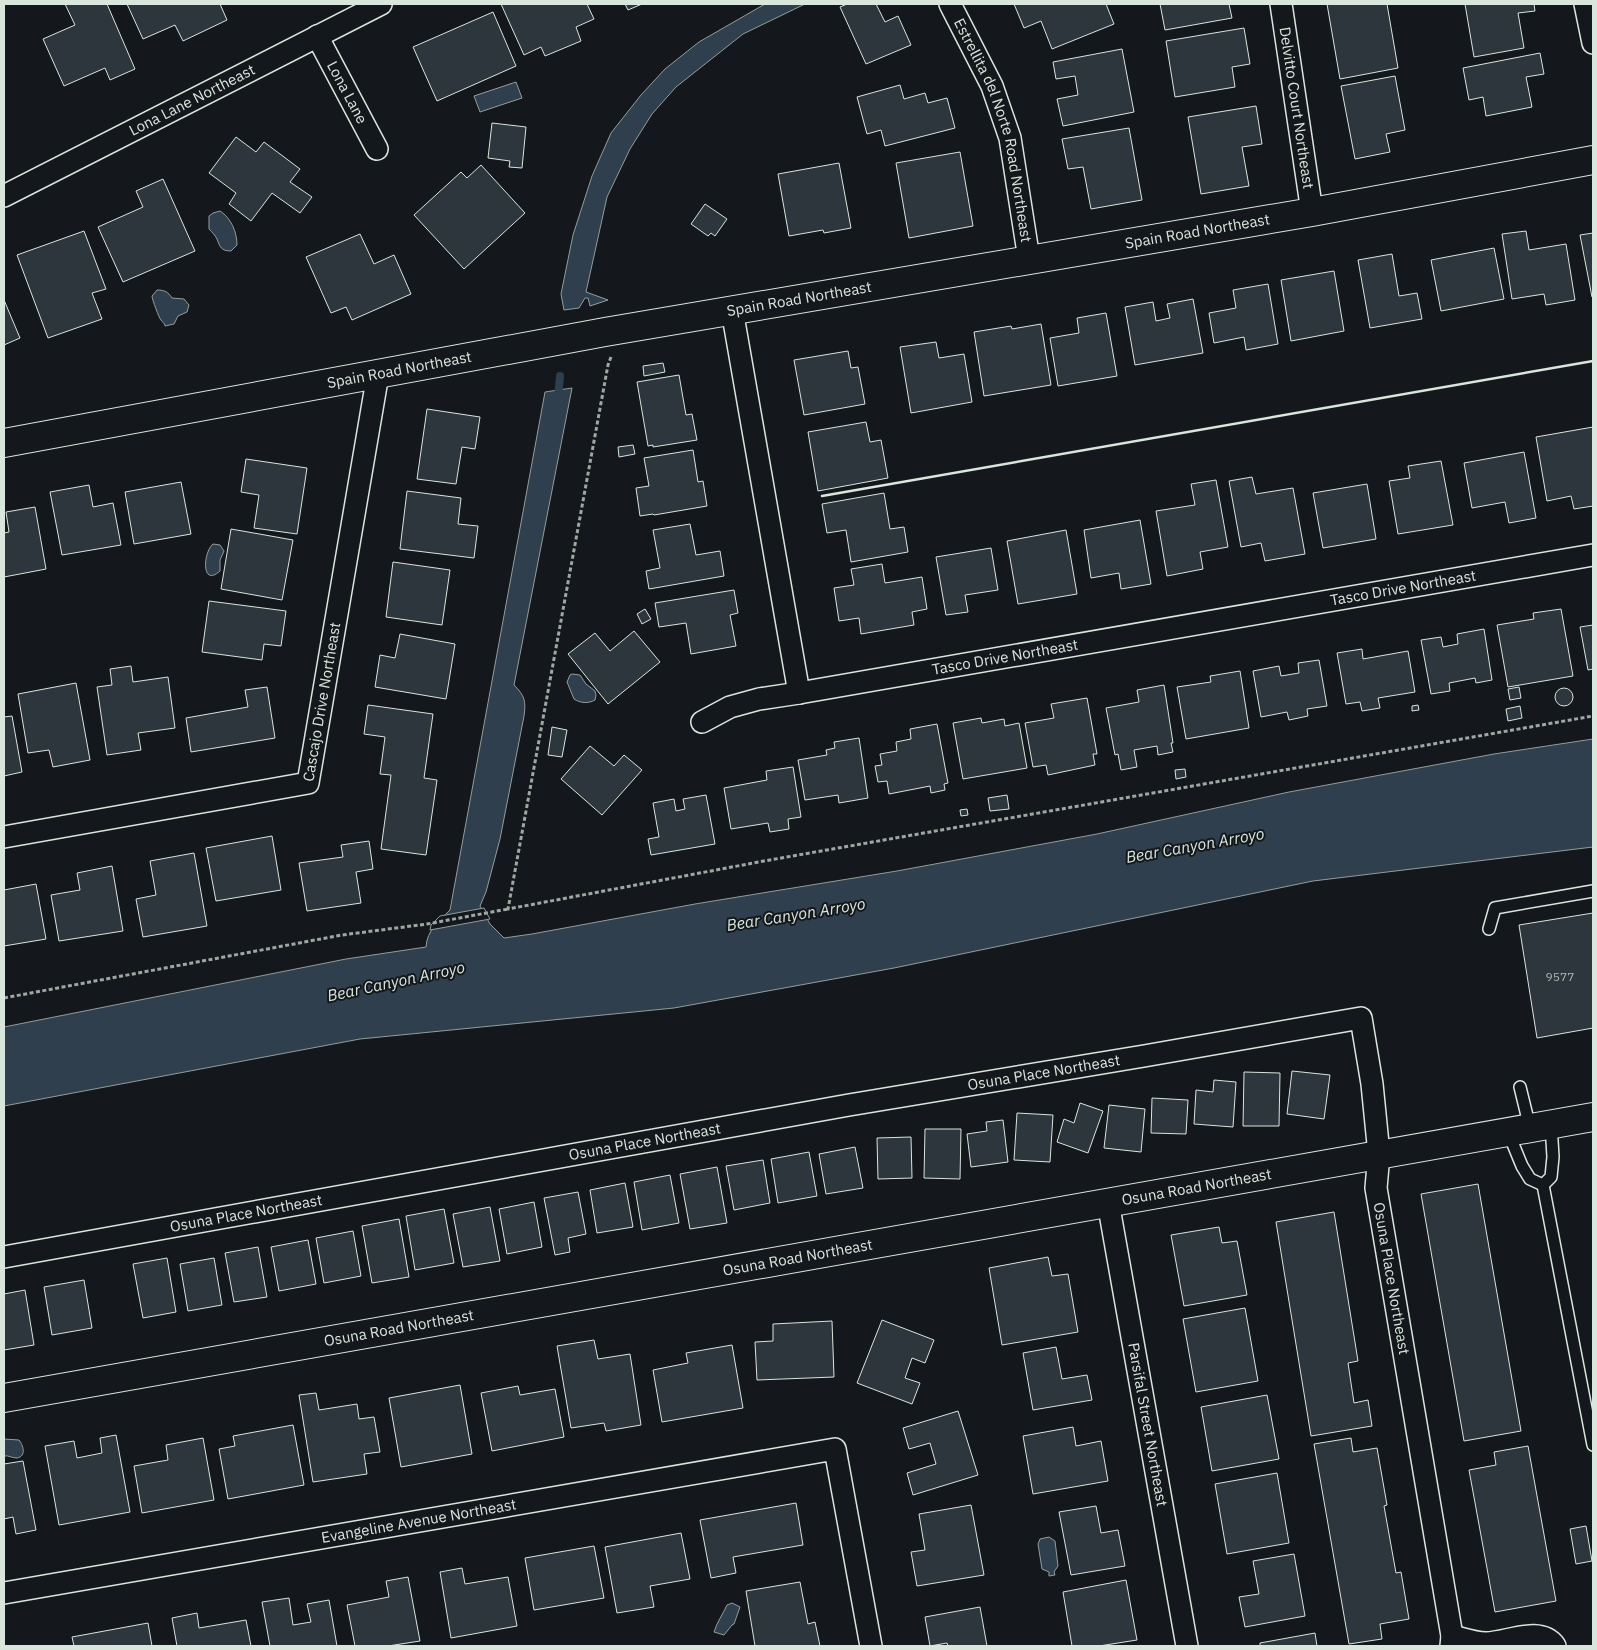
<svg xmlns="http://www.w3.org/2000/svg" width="1597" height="1650" font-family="'IBM Plex Sans',sans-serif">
	<rect width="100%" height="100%" fill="#14181c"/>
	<g fill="#2f3f4d" stroke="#939e99">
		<polygon points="765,4 805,4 743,34 676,87 652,114 630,149 607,197 586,292 608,300 590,306 588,298 585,298 579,308 564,310 561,294 573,235 592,176 611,133 641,95 665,69 699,42"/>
		<polygon points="516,82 522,98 480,112 474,96"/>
		<path d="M 220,211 C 231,218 237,232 237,245 L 231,251 C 221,251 220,247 217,239 C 215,235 212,232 209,229 L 209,216 L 213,213 Z"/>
		<path d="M 157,290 C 165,290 168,292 172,298 L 184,299 L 189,305 L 187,312 L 178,316 L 174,324 L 165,326 C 165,323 162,322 161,320 C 159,318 152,299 152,296 Z"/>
		<path d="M 572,388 L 514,685 C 525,696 526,701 524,716 L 500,839 L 486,892 L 480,906 L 490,924 L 504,938 L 532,934 L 695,904 L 897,871 L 1097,834 L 1289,792 L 1494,754 L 1593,739 L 1593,847 L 1313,881 L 894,968 L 674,1008 L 360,1039 L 4,1106 L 4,1027 L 346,959 L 426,947 C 427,930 439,921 450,910 L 545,392 Z"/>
		<path d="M 213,544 L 220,545 L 224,551 L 220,560 L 220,571 C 201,588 203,552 213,544 Z"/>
		<path d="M 572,674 L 580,675 L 586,684 L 595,691 L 596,695 L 595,700 C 588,704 580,703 574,699 L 567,682 L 570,675 Z"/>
		<path d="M 4,1439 L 19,1440 C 23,1445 27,1456 17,1458 C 11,1458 9,1455 4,1456 Z"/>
		<polygon points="1049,1537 1055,1541 1058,1566 1054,1572 1055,1575 1049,1576 1049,1572 1042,1569 1038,1544 1040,1539"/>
		<path d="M 732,1603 L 740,1607 L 734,1624 L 732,1625 L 724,1635 L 714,1632 C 717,1622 723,1614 727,1605 Z"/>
	</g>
	<polygon fill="#14181c" stroke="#939e99" points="484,908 490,919 430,930 431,925 440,916"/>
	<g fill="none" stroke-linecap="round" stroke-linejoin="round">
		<polyline stroke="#2f3f4d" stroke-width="8" points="558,399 560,376"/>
	</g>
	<g fill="#2c363c" stroke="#d8e6dc">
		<polygon points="65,4 107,4 135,69 110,80 105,68 64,86 43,39 75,25"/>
		<polygon points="127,4 220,4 227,20 183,41 175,25 143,39"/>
		<polygon points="501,4 587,4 594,19 576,27 581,41 545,56 541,47 524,55"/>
		<polygon points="625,4 642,4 628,10"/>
		<polygon points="847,4 876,4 885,22 898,16 911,45 866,64 840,7"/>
		<polygon points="1014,4 1106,4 1114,24 1052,49 1041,21 1024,28"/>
		<polygon points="1160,4 1229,4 1232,18 1165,30"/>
		<polygon points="1327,4 1387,4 1398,68 1340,79"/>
		<polygon points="1465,4 1534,4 1535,11 1518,13 1524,48 1474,57"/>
		<polygon points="493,12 516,66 437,101 413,47"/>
		<polygon points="1244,28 1250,64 1232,67 1235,87 1175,97 1166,41"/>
		<polygon points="1122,49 1134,112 1063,126 1057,99 1078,95 1075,76 1056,79 1053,62"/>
		<polygon points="1540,53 1544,74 1526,77 1532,107 1486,116 1483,97 1469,100 1463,68"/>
		<polygon points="1395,76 1405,130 1386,134 1390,152 1355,159 1341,86"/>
		<polygon points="900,85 904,99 925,93 928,103 947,98 955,128 885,146 881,130 867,134 857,97"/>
		<polygon points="1256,106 1262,144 1242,147 1249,186 1201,194 1188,117"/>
		<polygon points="492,123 526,127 522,168 509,167 510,161 488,158"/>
		<polygon points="1129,128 1142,200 1091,209 1083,167 1068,169 1062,139"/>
		<polygon points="236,137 256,152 264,142 300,169 290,182 312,197 300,213 272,193 251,221 229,204 236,193 209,173"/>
		<polygon points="960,152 973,226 909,238 896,163"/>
		<polygon points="839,163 851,228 824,233 823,230 789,236 778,174"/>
		<polygon points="481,165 525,213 464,269 414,215 461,172 467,178"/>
		<polygon points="163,179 195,251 123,282 98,227 143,207 136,191"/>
		<polygon points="705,204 727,219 715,236 711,233 708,236 691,224"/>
		<polygon points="84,231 106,289 92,293 102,319 48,338 17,255"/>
		<polygon points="1526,231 1529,250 1566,244 1575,300 1546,305 1544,294 1512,299 1502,234"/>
		<polygon points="1593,233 1593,297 1592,297 1580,235"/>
		<polygon points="360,234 374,264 394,255 411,294 352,320 346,307 331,313 306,257"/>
		<polygon points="1494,248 1504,299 1441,311 1431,260"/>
		<polygon points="1392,254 1399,296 1417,293 1422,319 1370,328 1358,260"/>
		<polygon points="1334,271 1344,331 1291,341 1281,280"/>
		<polygon points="1268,284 1278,344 1246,350 1244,337 1214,343 1209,313 1236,308 1233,290"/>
		<polygon points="1193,299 1203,353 1135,365 1125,307 1153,302 1156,321 1170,318 1167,304"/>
		<polygon points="4,300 20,338 4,345"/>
		<polygon points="1106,313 1117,376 1058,386 1050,338 1079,333 1077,318"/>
		<polygon points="1041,324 1051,385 984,396 974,332 1011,326 1012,329"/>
		<polygon points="936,342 939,358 964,354 972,402 911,413 900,347"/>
		<polygon points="848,351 851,368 858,367 865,404 804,415 794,360"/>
		<polygon points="663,363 665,372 644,376 643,366"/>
		<polygon points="679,375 686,415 692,414 697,440 653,447 653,445 648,446 637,382"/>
		<polygon points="427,409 480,417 475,449 462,447 456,484 417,479"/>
		<polygon points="866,422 870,442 881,440 888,478 818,491 808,432"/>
		<polygon points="1593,427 1593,506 1574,509 1571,496 1547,501 1536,437"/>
		<polygon points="633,445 635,454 619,457 618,447"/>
		<polygon points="693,450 698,482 703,481 707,506 654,515 653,514 640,516 636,488 649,486 644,458"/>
		<polygon points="1524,452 1536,518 1509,523 1505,502 1472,508 1464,463"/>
		<polygon points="246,459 307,468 297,534 254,528 259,495 241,492"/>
		<polygon points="1441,461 1453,525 1398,534 1389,481 1410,478 1408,466"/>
		<polygon points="1252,477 1256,494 1293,488 1305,554 1265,561 1261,543 1241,547 1229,481"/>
		<polygon points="1216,480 1228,547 1200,552 1203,569 1167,576 1156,511 1195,505 1191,484"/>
		<polygon points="181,482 191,534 134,544 125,492"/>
		<polygon points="1367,484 1376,539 1323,548 1313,493"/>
		<polygon points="89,485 93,507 113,503 121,545 62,555 50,492"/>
		<polygon points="407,491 461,498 458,524 478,526 474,558 400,549"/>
		<polygon points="884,493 890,529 904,527 908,552 851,562 846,530 827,533 822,504"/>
		<polygon points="35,507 46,569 4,577 4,533 9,532 6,512"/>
		<polygon points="1140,520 1151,584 1121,589 1119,573 1091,578 1084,530"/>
		<polygon points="690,524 696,555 720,551 724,576 649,589 646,571 660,568 653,530"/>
		<polygon points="231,529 293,540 282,600 221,589"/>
		<polygon points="1066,530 1077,594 1018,604 1007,541"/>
		<polygon points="991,548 998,590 965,595 968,612 946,615 936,557"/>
		<polygon points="393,562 450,570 442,625 386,617"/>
		<polygon points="882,564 885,583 922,577 927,609 912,612 914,625 861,634 859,618 839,621 834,588 854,585 851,569"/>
		<polygon points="734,590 738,613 730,615 736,646 691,654 686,623 659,627 655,603"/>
		<polygon points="209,601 286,611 281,646 264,644 262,660 202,652"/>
		<polygon points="645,609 651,619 642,624 637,614"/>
		<polygon points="1561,609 1573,676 1508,687 1497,625 1534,619 1533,613"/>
		<polygon points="1593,625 1593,669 1588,670 1580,627"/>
		<polygon points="1484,629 1492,680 1476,683 1475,678 1449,683 1450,691 1431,694 1421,640 1441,637 1443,647 1458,644 1457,634"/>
		<polygon points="634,631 660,662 608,704 568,654 595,633 610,651"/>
		<polygon points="400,634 455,644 446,699 375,687 380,655 395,658"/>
		<polygon points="1362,649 1363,659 1408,651 1415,692 1378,698 1380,708 1362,711 1360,702 1346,704 1337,653"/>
		<polygon points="1319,660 1327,706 1307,709 1308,716 1289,720 1287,712 1261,717 1253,671 1279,666 1281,676 1299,673 1298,663"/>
		<polygon points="131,666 133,682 168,677 175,728 138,733 141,750 107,755 97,687 112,685 110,669"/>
		<polygon points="1240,671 1249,728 1186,739 1177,687 1211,682 1210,676"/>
		<polygon points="76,683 90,760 53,767 49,750 28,753 18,694"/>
		<polygon points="1164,685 1173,743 1171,743 1173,752 1158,755 1157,746 1134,750 1137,767 1121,770 1118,754 1115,755 1106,708 1139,702 1137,690"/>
		<polygon points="267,687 275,738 191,752 186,718 248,707 245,690"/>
		<polygon points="1519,687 1521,698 1510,700 1508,689"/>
		<circle cx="1564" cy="697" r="9"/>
		<polygon points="1087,698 1097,754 1093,754 1095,765 1048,775 1046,765 1033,767 1025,723 1054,718 1051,704"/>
		<polygon points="368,705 433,714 424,778 437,780 426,855 381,849 391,775 380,774 385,737 364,734"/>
		<polygon points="1418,705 1419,710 1412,711 1412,706"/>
		<polygon points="1520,706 1522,718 1508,721 1506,709"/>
		<polygon points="12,716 22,772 4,776 4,717"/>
		<polygon points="981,718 982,723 1004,719 1005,726 1019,723 1027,768 963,779 953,723"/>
		<polygon points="937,724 948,783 944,784 945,790 931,793 930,786 889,794 887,781 878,782 875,766 882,765 880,754 897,751 896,742 911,739 910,729"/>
		<polygon points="552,727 567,730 562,757 548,755"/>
		<polygon points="859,738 868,798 839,803 838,795 805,800 798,760 827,755 826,750 835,748 834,742"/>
		<polygon points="590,746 614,766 624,755 642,770 602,815 561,779"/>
		<polygon points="793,767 801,817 788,819 789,829 770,832 768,823 731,829 724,788 767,780 766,771"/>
		<polygon points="1185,769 1186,777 1176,779 1175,770"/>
		<polygon points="706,795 715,844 651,855 648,839 659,837 653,803 674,799 676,811 685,809 683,799"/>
		<polygon points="1007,795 1009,809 990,811 988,798"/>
		<polygon points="967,809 968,815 961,816 960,810"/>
		<polygon points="272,836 281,890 216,901 206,848"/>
		<polygon points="369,841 373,869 356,872 361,903 307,911 299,863 343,857 341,845"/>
		<polygon points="194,853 207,926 143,937 136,899 156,895 150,861"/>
		<polygon points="112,866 123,931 59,941 51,895 80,890 77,873"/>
		<polygon points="36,884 46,939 4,946 4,890"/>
		<polygon points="1593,913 1593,1028 1537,1038 1519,925"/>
		<polygon points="1292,1071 1330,1075 1324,1119 1287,1114"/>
		<polygon points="1244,1072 1280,1073 1279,1126 1243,1126"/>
		<polygon points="1214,1080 1236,1082 1233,1127 1194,1124 1196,1090 1213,1092"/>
		<polygon points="1152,1098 1188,1100 1186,1134 1151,1133"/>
		<polygon points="1080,1103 1103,1111 1088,1153 1057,1142 1064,1119 1074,1123"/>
		<polygon points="1109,1105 1145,1109 1141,1152 1104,1148"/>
		<polygon points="1017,1113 1053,1115 1050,1162 1014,1160"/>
		<polygon points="1003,1120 1008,1162 971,1167 967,1134 987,1131 986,1122"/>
		<polygon points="925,1129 961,1129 960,1179 924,1178"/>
		<polygon points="911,1137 912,1178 878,1179 877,1138"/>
		<polygon points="855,1147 863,1188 826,1194 819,1154"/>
		<polygon points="809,1152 817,1196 778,1203 771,1159"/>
		<polygon points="763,1160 770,1203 734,1210 726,1166"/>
		<polygon points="717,1167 727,1223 690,1229 680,1174"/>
		<polygon points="670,1175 679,1223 642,1230 634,1182"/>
		<polygon points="625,1183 633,1227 597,1233 590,1190"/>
		<polygon points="1478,1184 1521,1431 1464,1441 1421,1194"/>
		<polygon points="578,1192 586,1234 568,1238 570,1252 555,1255 544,1198"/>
		<polygon points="534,1202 542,1247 507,1254 499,1209"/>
		<polygon points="490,1207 500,1261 463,1267 453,1214"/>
		<polygon points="444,1209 454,1263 415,1270 406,1216"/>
		<polygon points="1334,1212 1358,1361 1348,1363 1354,1403 1368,1400 1372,1426 1311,1436 1276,1222"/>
		<polygon points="399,1219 409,1277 372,1283 362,1226"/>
		<polygon points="1219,1227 1222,1243 1237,1241 1247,1295 1184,1306 1171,1235"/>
		<polygon points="353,1231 361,1276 324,1283 316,1238"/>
		<polygon points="308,1240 316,1284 279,1291 271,1247"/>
		<polygon points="258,1247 267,1297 234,1302 225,1253"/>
		<polygon points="1048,1257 1052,1276 1068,1274 1078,1332 1002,1345 989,1268"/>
		<polygon points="167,1258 176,1312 143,1318 133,1264"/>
		<polygon points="214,1258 222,1305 188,1311 180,1264"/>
		<polygon points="84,1280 92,1328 52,1335 44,1287"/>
		<polygon points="25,1290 34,1345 4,1350 4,1294"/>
		<polygon points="1245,1308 1258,1381 1196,1392 1183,1319"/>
		<polygon points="882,1320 934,1340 925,1363 912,1358 905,1378 920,1383 912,1404 857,1383"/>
		<polygon points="832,1321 834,1377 757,1380 755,1342 773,1341 773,1324"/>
		<polygon points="594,1340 598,1359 630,1354 641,1425 606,1431 604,1423 571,1428 557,1346"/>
		<polygon points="732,1345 743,1408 662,1422 653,1370 688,1363 686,1353"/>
		<polygon points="1056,1347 1062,1379 1087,1375 1092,1400 1033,1410 1023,1353"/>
		<polygon points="460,1385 472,1454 401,1467 389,1398"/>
		<polygon points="518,1386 520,1395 555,1389 564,1437 492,1451 481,1393"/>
		<polygon points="316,1393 319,1410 357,1404 359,1419 374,1417 380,1452 364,1454 367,1474 313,1482 299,1395"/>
		<polygon points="1267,1395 1279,1459 1212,1471 1201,1407"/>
		<polygon points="958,1411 978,1475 913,1495 907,1473 936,1464 930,1443 909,1449 903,1428"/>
		<polygon points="293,1425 304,1485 228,1499 219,1449 235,1446 233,1436"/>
		<polygon points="1073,1427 1076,1446 1101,1441 1108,1481 1033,1494 1023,1436"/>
		<polygon points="116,1435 130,1512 59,1525 45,1446 74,1441 77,1458 102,1453 100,1438"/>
		<polygon points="203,1438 214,1500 142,1513 134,1466 168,1460 166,1445"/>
		<polygon points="1351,1438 1353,1452 1377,1448 1387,1505 1384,1506 1396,1573 1401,1572 1409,1619 1380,1624 1382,1639 1349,1644 1314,1444"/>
		<polygon points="1528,1446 1556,1601 1495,1612 1469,1470 1496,1465 1494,1452"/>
		<polygon points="23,1461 36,1530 16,1534 13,1517 4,1519 4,1464"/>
		<polygon points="1277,1473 1289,1543 1227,1554 1215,1484"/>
		<polygon points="796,1503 803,1545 733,1557 736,1573 711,1578 700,1520"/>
		<polygon points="971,1505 984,1575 917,1586 911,1552 925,1550 919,1514"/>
		<polygon points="1096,1506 1101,1533 1118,1530 1125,1566 1071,1575 1059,1512"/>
		<polygon points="1586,1526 1592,1561 1576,1564 1570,1529"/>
		<polygon points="681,1533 690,1579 650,1586 654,1607 617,1613 605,1547"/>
		<polygon points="594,1546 604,1598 534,1610 525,1558"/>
		<polygon points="1294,1554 1305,1616 1245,1627 1239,1597 1259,1594 1253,1561"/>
		<polygon points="462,1568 465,1584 508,1577 517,1626 451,1638 440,1572"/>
		<polygon points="408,1577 420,1641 388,1646 355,1646 347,1605 389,1597 386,1581"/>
		<polygon points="1126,1580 1137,1640 1099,1646 1072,1646 1063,1592"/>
		<polygon points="800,1582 808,1624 815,1622 820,1646 755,1646 746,1591"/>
		<polygon points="289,1598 293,1625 311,1622 307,1604 329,1600 337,1646 270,1646 262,1602"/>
		<polygon points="980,1607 987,1646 948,1646 947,1643 930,1646 925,1617"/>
		<polygon points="197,1613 199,1628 246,1620 251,1646 177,1646 172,1618"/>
		<polygon points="148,1623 152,1646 74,1646 72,1637"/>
		<polygon points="1315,1633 1317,1646 1260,1646 1260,1643"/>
	</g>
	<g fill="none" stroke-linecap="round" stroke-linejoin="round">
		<g stroke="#d8e6dc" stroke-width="14">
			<g id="lane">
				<polyline points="1489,929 1495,908 1593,891"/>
				<polyline points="1520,1087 1530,1128"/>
				<polyline points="1508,1132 1522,1166 1530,1179 1543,1185 1551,1177 1553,1157 1551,1124"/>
				<polyline points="1543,1185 1593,1445"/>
			</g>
		</g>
		<g stroke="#d8e6dc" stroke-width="24">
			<g id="street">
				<path id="s1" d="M 950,4 L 992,86 L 1010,138 L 1029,259"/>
				<path id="s2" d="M 1281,4 L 1312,212"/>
				<polyline points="1585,4 1593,43"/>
				<path id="s3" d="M 317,36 L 377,149"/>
				<path id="s4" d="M 4,196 L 381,4"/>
				<path id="s5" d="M 732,310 L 799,693 L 1593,555"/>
				<polyline points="702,722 730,707 759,699 799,693"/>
				<path id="s6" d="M 4,837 L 308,783 L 378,374"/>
				<path id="s7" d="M 1108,1202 L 1187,1646"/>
				<path id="s8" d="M 4,1257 L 849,1105 L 1144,1056 L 1361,1018 L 1372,1084 L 1379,1154 L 1376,1188 L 1452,1636 L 1451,1646"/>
				<path id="s9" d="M 4,1593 L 835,1449 L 871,1646"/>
				<path d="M 1452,1636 C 1464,1639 1474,1643 1486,1643 C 1507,1643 1540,1625 1555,1646"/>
			</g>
		</g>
		<g stroke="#d8e6dc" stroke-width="30">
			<g id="secondary">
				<path id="s10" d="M 4,443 L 605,332 L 1312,212 L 1593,160"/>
				<path id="s11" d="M 4,1398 L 1593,1117"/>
			</g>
		</g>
		<g stroke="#9da8a2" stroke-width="3" stroke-dasharray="4 2.5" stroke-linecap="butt">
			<polyline points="611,357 608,365 508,909 764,861 1593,716"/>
			<polyline points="4,998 342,935 427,924 508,909"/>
		</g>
		<use href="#lane" stroke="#14181c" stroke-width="11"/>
		<use href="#street" stroke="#14181c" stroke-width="21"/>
		<use href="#secondary" stroke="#14181c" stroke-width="28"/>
		<polyline stroke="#d8e6dc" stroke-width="2.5" points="822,496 1593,361"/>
	</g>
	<g text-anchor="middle" stroke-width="4" stroke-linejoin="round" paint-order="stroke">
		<g font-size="12" fill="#adbab4">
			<text x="1560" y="981">9577</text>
		</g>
		<g font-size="15" fill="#d8e6dc" stroke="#14181c">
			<text dy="5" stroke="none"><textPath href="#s3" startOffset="64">Lona Lane</textPath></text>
			<text dy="5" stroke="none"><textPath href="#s4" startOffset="211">Lona Lane Northeast</textPath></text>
			<text dy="5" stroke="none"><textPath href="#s2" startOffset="105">Delvitto Court Northeast</textPath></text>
			<text dy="5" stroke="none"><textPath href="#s1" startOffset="135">Estrellita del Norte Road Northeast</textPath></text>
			<text dy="5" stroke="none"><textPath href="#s10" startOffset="1212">Spain Road Northeast</textPath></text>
			<text dy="5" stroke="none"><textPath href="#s10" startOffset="808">Spain Road Northeast</textPath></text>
			<text dy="5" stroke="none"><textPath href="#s10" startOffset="402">Spain Road Northeast</textPath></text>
			<text dy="5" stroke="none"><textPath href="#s5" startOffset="1002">Tasco Drive Northeast</textPath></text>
			<text dy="5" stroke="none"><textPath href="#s5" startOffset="598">Tasco Drive Northeast</textPath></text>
			<text dy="5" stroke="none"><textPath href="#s6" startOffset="391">Cascajo Drive Northeast</textPath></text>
			<text dy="5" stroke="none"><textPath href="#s8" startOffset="1056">Osuna Place Northeast</textPath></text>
			<text dy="5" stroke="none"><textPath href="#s8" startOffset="651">Osuna Place Northeast</textPath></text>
			<text dy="5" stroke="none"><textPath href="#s11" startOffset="1211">Osuna Road Northeast</textPath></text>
			<text dy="5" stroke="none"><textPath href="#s8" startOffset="246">Osuna Place Northeast</textPath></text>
			<text dy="5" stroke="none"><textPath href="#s11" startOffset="806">Osuna Road Northeast</textPath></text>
			<text dy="5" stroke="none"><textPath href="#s8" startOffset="1641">Osuna Place Northeast</textPath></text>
			<text dy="5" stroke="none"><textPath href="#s11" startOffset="401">Osuna Road Northeast</textPath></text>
			<text dy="5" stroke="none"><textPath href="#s7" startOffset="226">Parsifal Street Northeast</textPath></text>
			<text dy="5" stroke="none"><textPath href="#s9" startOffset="421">Evangeline Avenue Northeast</textPath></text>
		</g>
		<g font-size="16" font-style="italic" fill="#d8e6dc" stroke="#14181c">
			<text transform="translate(1195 845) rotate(-10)" y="6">Bear Canyon Arroyo</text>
			<text transform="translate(796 914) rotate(-9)" y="6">Bear Canyon Arroyo</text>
			<text transform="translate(396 981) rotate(-12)" y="6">Bear Canyon Arroyo</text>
		</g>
	</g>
	<rect width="1597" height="1650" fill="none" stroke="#d8e6dc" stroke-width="10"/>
</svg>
